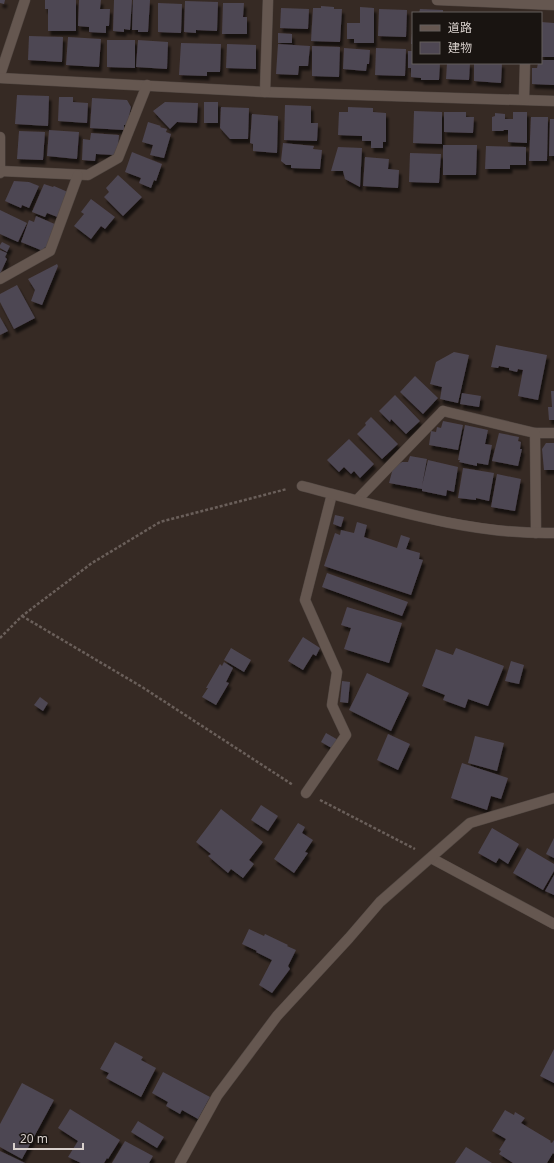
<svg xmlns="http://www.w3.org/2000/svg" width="554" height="1163" font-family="'Noto Sans','Noto Sans JP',sans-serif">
	<defs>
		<filter id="shadow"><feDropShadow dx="2.5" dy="4.5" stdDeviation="1" flood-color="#0009"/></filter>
	</defs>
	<rect width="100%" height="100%" fill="#362a24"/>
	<g fill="#4e4753" filter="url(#shadow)">
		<polygon points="0,0 5,0 4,4 0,3"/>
		<polygon points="45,0 76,0 76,31 48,31 48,9 45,9"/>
		<polygon points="79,0 101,0 100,9 110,9 109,26 106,26 106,33 89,32 89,27 78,26"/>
		<polygon points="114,0 132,0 130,30 124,29 124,32 113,31"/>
		<polygon points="133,0 150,0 148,32 138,32 138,30 132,30"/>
		<polygon points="185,1 218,2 217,31 196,30 196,33 184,32"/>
		<polygon points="158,3 182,4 181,33 158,32"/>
		<polygon points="223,3 244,3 243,17 247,17 247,34 222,34"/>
		<polygon points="321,6 334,7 334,9 342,9 340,42 311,41 313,8 321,8"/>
		<polygon points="360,7 374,8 374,43 354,43 354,39 347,39 347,23 360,23"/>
		<polygon points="281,8 309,9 308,29 280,28"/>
		<polygon points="379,9 407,10 406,37 378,36"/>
		<polygon points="420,9 443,10 443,13 419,13"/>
		<polygon points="541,22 554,23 554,57 541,57"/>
		<polygon points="278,33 292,34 292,43 278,43"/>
		<polygon points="412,33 413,33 413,44 411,44"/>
		<polygon points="29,36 63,37 62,62 28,60"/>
		<polygon points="68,37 101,39 99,67 66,65"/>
		<polygon points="107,40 135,40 135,68 107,67"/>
		<polygon points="138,40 168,42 167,69 136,67"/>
		<polygon points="181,43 221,44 220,72 207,72 207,76 179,75"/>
		<polygon points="227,44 256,45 256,69 226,68"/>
		<polygon points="278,44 310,46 308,66 299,66 298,75 276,74"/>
		<polygon points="312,46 340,47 339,77 312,76"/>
		<polygon points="344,48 370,50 369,64 367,64 366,71 343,69"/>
		<polygon points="376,48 406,49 405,76 375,75"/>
		<polygon points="408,51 413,51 413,63 440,63 439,80 421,80 421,78 411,77 411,68 408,68"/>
		<polygon points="541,60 554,60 554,85 532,84 532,68 537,68 538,63 541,63"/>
		<polygon points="447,63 470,63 469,80 446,79"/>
		<polygon points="474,63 502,63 501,83 474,81"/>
		<polygon points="17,95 49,96 48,126 15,124"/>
		<polygon points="59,97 73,97 73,102 88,103 87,123 58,121"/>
		<polygon points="92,98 127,100 131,107 127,125 124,125 124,130 90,128"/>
		<polygon points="165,102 198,103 197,123 177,122 170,129 153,111"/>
		<rect x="204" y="102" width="14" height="21"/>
		<polygon points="285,105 311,106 311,123 318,123 317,141 284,140"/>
		<polygon points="221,107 249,108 248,139 230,139 220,128"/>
		<polygon points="348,107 373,108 373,112 386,113 386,142 383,142 383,148 371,148 371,141 362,141 362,136 338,135 339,112 348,112"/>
		<polygon points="414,111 442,112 442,144 413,143"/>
		<polygon points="444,112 466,112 466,117 474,117 473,133 444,132"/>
		<polygon points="513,112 527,112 527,143 508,142 508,130 504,130 503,131 492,131 492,117 495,116 495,113 505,114 505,119 513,119"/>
		<polygon points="252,114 278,116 277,153 253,151 253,144 250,143"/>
		<polygon points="531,117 548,117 547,161 529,161"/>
		<polygon points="550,119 554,119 554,156 549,156"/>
		<polygon points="148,122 161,126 160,127 167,129 166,132 171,134 164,158 150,155 153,145 142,142"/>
		<polygon points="49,130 79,132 77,159 47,156"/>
		<polygon points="19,131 45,132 43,160 17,159"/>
		<polygon points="91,133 119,135 118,147 114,155 96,154 95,161 82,160 83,139 90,140"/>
		<polygon points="283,143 314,146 313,149 322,150 320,169 291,168 291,165 286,165 281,161"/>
		<polygon points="443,145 477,145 476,175 443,175"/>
		<polygon points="486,146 526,147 526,165 510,165 510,169 485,169"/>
		<polygon points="338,147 362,148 360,187 345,179 343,171 331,171"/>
		<polygon points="132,152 162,164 156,181 154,180 151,188 139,183 141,178 125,172"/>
		<polygon points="410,153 441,154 439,183 409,182"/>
		<polygon points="365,157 389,159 388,169 399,170 398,188 363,186"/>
		<polygon points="118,175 142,197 123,216 104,197 109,192 106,188"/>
		<polygon points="14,181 29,182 39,186 29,208 22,205 21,208 5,201"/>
		<polygon points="44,184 53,187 54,186 70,193 60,218 47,213 45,217 32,212"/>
		<polygon points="91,199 115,217 105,229 101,226 91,239 74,226 84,214 81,212"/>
		<polygon points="0,210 27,223 18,242 0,234"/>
		<polygon points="36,216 57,225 47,248 45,247 43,251 21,242 29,220 34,222"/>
		<polygon points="2,242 10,246 7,252 0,248 0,245"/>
		<polygon points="0,250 7,253 5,257 7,259 0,274"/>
		<polygon points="57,264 58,266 42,305 31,301 35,290 28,279"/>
		<polygon points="17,285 35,318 14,329 0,302 0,294"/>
		<polygon points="0,317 8,331 0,335"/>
		<polygon points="496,345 547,355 538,400 518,396 523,370 518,369 517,372 509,370 509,368 499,366 498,368 491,367"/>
		<polygon points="454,352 469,355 458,403 440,399 442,387 430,384 436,362"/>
		<polygon points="415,376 438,398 423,414 400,392"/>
		<polygon points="551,391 554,391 554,420 549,420 548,407 552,407"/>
		<polygon points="462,393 481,396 479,407 460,404"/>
		<polygon points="395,395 420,421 406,434 391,419 390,422 379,411"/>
		<polygon points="371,417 398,444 382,459 357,434 366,425 365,423"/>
		<polygon points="443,421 463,425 458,450 429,445 431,431 436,432 437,427 441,428"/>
		<polygon points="465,425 488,430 485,444 492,445 488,465 477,463 477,466 459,462 460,460 458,460"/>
		<polygon points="499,433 519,437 518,441 521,442 520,449 522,449 518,466 492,461"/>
		<polygon points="349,439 374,464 360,478 354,471 351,474 344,467 339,472 327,460"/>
		<polygon points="546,443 554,443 554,470 544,470 542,449"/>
		<polygon points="410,456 427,459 422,486 428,460 458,467 454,492 447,490 446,496 422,491 422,489 389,483 393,468 402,462 408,462"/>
		<polygon points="463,468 494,473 489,501 476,498 476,500 458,498"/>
		<polygon points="497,474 521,479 515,511 491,507"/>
		<polygon points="335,515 344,517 341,527 333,524"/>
		<polygon points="357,522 367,525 364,537 397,548 401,535 410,538 406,549 420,553 419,559 423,560 411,595 324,566 335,533 340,535 341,530 354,533"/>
		<polygon points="327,573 408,602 402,616 322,587"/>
		<polygon points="347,607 402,623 389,663 344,649 351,628 341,625"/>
		<polygon points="303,637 320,648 316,656 313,654 303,670 288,661"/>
		<polygon points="231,648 251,660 244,672 224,660"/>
		<polygon points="456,648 504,666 488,706 468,699 465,708 443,700 445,695 422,686 436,649 453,655"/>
		<polygon points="511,661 524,665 519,684 505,681"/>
		<polygon points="224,662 233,668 226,682 229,683 216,705 202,697 208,688 206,688 220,664 222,666"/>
		<polygon points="367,673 409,693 391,731 349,710"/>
		<polygon points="342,681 350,682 348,703 340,702"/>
		<polygon points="40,697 48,703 43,711 34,705"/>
		<polygon points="326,733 340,741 335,750 321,742"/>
		<polygon points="388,734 410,744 398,770 377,760"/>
		<polygon points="475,736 504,743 497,771 468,763"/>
		<polygon points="462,763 508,778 501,799 491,796 487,810 451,798"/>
		<polygon points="261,805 278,816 268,831 251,820"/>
		<polygon points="221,809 263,842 249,860 254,864 243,878 231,869 228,873 208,856 211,854 196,842"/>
		<polygon points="298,823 305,827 302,833 313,840 305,852 308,853 294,873 274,859"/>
		<polygon points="492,828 519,844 508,864 499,858 496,863 478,853"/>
		<polygon points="554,838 554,858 546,854"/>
		<polygon points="527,848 554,864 554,871 543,890 513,873"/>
		<polygon points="554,875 554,895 545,891"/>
		<polygon points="249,929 264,936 265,934 288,945 287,946 296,950 288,966 290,969 272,993 259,985 272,960 256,952 257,951 242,944"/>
		<polygon points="115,1042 143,1057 141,1060 156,1068 141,1097 106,1078 109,1073 100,1069"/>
		<polygon points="554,1049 554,1083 540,1076"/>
		<polygon points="163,1072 210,1097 198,1119 182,1110 180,1114 166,1106 168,1102 152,1093"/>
		<polygon points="22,1083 54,1100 22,1159 0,1147 0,1124"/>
		<polygon points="70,1109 120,1140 108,1159 107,1158 104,1163 81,1163 68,1157 78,1141 58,1128"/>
		<polygon points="505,1110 514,1115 515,1112 525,1118 521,1123 551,1141 550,1142 552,1143 554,1140 554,1154 553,1153 547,1163 513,1163 499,1154 501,1151 499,1150 506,1139 492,1131"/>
		<polygon points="138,1121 164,1137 157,1148 131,1132"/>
		<polygon points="125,1141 153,1156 149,1163 112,1163"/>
		<polygon points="466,1147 492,1163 455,1163"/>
		<polygon points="0,1151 25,1163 0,1163"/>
	</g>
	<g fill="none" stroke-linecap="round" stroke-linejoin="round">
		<g stroke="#514742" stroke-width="11">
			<g id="lane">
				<polyline points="535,433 554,433"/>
				<polyline points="357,500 443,411"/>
				<polyline points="306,793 346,735 332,705 337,672 305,600 332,494"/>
			</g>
		</g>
		<g stroke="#514742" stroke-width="11">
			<g id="street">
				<polyline points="437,0 554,5"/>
				<polyline points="0,75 25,0"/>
				<polyline points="0,78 265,92 554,101"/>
				<polyline points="265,92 268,0"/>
				<polyline points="524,99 525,63"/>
				<polyline points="0,137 0,173"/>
				<polyline points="1,171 88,175 118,158 147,85"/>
				<polyline points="0,279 50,251 78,175"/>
				<polyline points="443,411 535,433 536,533"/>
				<path d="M 302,486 C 383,507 470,535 554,533"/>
				<polyline points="431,858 554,924"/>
				<polyline points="180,1163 217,1096 277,1016 349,938 380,902 470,823 554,798"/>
			</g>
		</g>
		<g stroke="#6a5f5a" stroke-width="2.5" stroke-dasharray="3 2" stroke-linecap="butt">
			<polyline points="22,616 142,687 293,785"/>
			<polyline points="0,638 22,616 92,563 160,522 287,489"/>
			<polyline points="320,800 415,849"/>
		</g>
		<use href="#lane" stroke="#655750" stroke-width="10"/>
		<use href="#street" stroke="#655750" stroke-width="10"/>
	</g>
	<rect x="412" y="12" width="130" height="52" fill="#191411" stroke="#655f5c"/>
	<rect x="420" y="25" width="20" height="6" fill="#655750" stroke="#655f5c"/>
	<text x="448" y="32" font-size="12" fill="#d8d0cc">道路</text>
	<rect x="420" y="42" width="20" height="12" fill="#4e4753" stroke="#655f5c"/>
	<text x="448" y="52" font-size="12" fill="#d8d0cc">建物</text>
	<path d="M14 1143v6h69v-6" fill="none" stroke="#d8d0cc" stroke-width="2"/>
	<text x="20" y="1143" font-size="12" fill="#d8d0cc" stroke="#191411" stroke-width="3" paint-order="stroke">20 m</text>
</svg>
